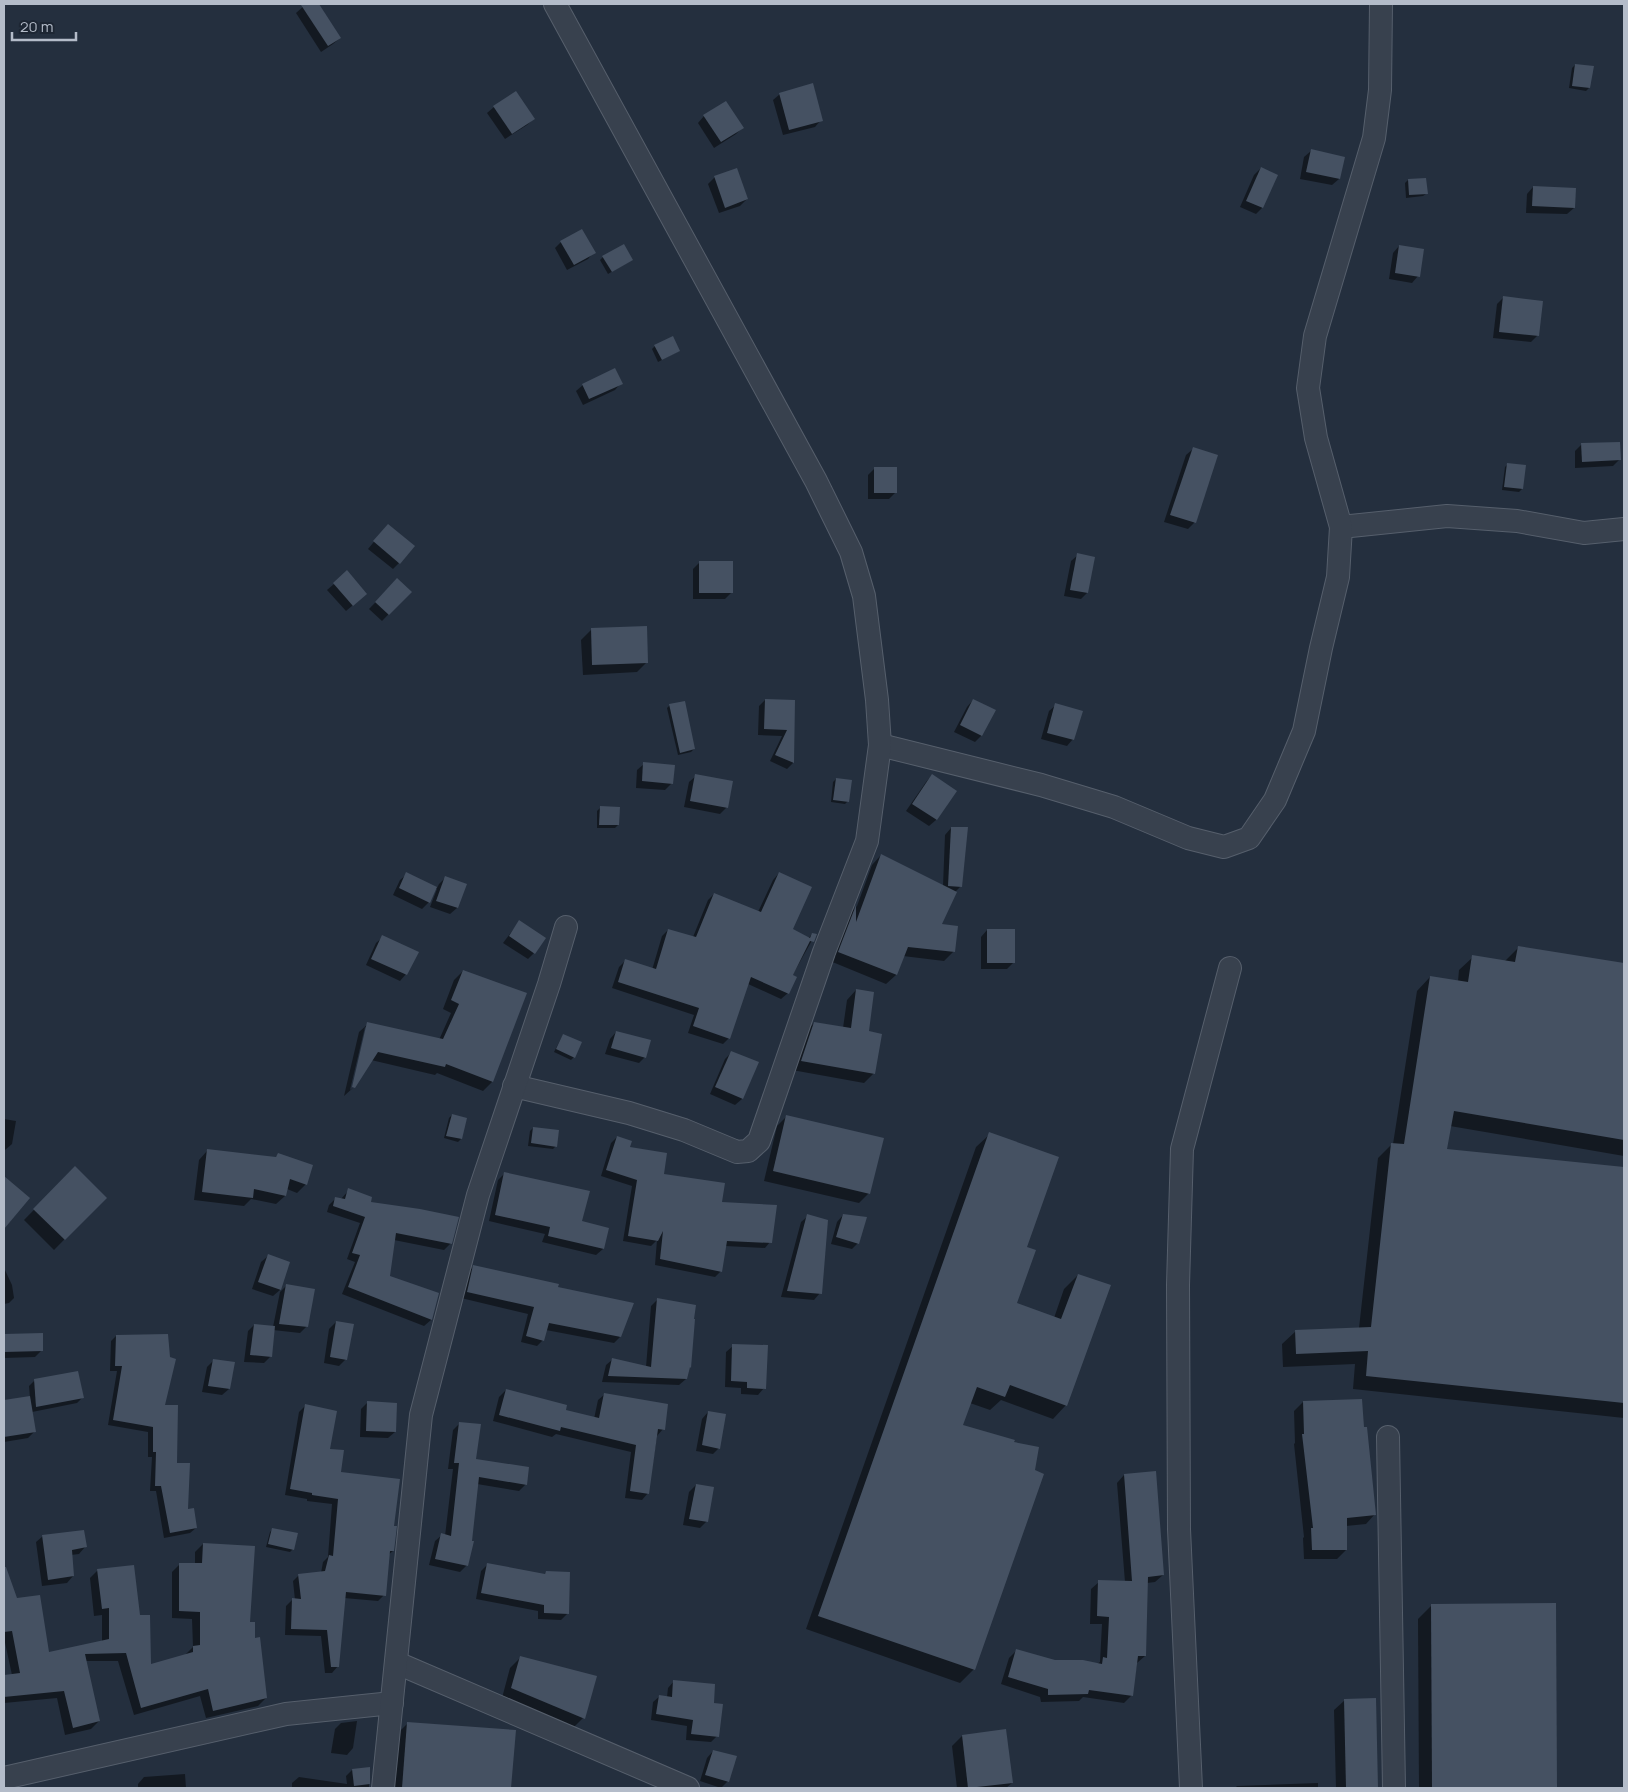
<svg xmlns="http://www.w3.org/2000/svg" width="1628" height="1792" font-family="Manrope,sans-serif">
	<rect width="100%" height="100%" fill="#242f3e"/>
	<g fill="#0007" fill-rule="evenodd">
		<polygon points="306,4 317,4 340,38 333,44 321,52 296,13"/>
		<polygon points="1575,65 1589,88 1586,91 1569,88 1572,68"/>
		<polygon points="780,94 821,120 815,127 783,135 773,100"/>
		<polygon points="494,107 533,119 527,125 505,139 487,113"/>
		<polygon points="704,116 742,128 736,134 714,148 698,123"/>
		<polygon points="1311,151 1343,158 1339,179 1332,185 1300,179 1304,157"/>
		<polygon points="1261,168 1262,208 1256,214 1240,207 1254,175"/>
		<polygon points="715,177 747,199 740,206 719,213 708,184"/>
		<polygon points="1408,180 1426,194 1423,196 1406,198 1405,183"/>
		<polygon points="1533,187 1574,208 1567,214 1526,213 1527,194"/>
		<polygon points="561,242 594,252 588,259 567,270 555,248"/>
		<polygon points="1399,246 1418,276 1412,283 1389,279 1393,253"/>
		<polygon points="603,257 632,260 608,274 600,260"/>
		<polygon points="1503,298 1542,302 1537,336 1531,342 1493,338 1497,304"/>
		<polygon points="655,346 679,351 658,362 652,349"/>
		<polygon points="621,383 615,390 583,405 576,391 583,385"/>
		<polygon points="1582,444 1619,460 1613,466 1575,468 1575,451"/>
		<polygon points="1193,449 1216,456 1194,523 1188,529 1164,522 1186,455"/>
		<polygon points="1508,464 1522,489 1519,492 1502,490 1505,467"/>
		<polygon points="875,468 895,493 889,499 868,499 868,475"/>
		<polygon points="382,532 399,563 393,569 368,549"/>
		<polygon points="1078,555 1087,593 1081,599 1064,596 1071,561"/>
		<polygon points="700,562 732,592 725,599 693,599 693,569"/>
		<polygon points="397,580 410,592 382,621 369,609"/>
		<polygon points="334,584 359,600 346,611 327,590"/>
		<polygon points="591,630 647,662 637,672 583,675 581,640"/>
		<polygon points="765,700 794,701 793,763 787,769 770,761 782,736 758,735 759,706"/>
		<polygon points="973,700 994,711 981,736 975,742 954,732 967,707"/>
		<polygon points="670,705 694,749 691,752 678,755 667,708"/>
		<polygon points="1056,705 1073,739 1067,746 1041,739 1049,711"/>
		<polygon points="644,764 672,783 665,790 636,788 637,770"/>
		<polygon points="932,775 955,791 936,820 929,826 906,811 926,782"/>
		<polygon points="696,776 727,807 720,814 684,807 689,782"/>
		<polygon points="836,779 848,801 845,804 831,802 833,782"/>
		<polygon points="600,808 618,825 615,828 597,828 597,811"/>
		<polygon points="951,828 960,887 955,892 940,925 954,951 944,961 903,956 896,975 886,984 830,961 847,916 857,906 872,865 881,855 943,886 945,835"/>
		<polygon points="779,873 791,930 808,939 812,934 815,935 792,976 788,993 781,999 748,984 729,1038 723,1044 688,1033 694,1015 612,988 619,967 625,961 652,970 662,936 668,930 693,937 708,900 714,894 758,912 773,880"/>
		<polygon points="407,874 437,888 439,884 446,877 465,884 457,908 450,914 430,907 437,889 435,888 429,902 422,909 393,895 400,880"/>
		<polygon points="519,922 534,953 528,959 503,943"/>
		<polygon points="987,930 1014,962 1007,969 981,969 981,937"/>
		<polygon points="383,937 406,974 400,981 366,965 376,943"/>
		<polygon points="1518,948 1624,964 1624,1156 1450,1126 1446,1150 1624,1169 1624,1418 1353,1389 1355,1364 1283,1367 1282,1344 1296,1331 1359,1328 1378,1158 1392,1144 1393,1144 1417,991 1430,977 1458,981 1459,970 1473,957 1504,962"/>
		<path d="M 463,971 L 526,994 L 492,1082 L 483,1091 L 437,1073 L 435,1075 L 371,1060 L 354,1087 L 344,1096 L 359,1032 L 368,1024 L 439,1040 L 451,1013 L 443,1009 L 454,980 ZM 365,1027 L 367,1028 L 354,1087 L 350,1090 Z"/>
		<polygon points="856,990 867,1032 874,1073 864,1083 792,1070 805,1033 814,1023 843,1028 847,1000"/>
		<polygon points="616,1032 645,1057 639,1063 605,1054 610,1039"/>
		<polygon points="563,1035 574,1057 571,1060 554,1052"/>
		<polygon points="732,1052 757,1063 742,1099 735,1105 710,1094 725,1059"/>
		<polygon points="452,1115 461,1139 458,1142 444,1138 449,1118"/>
		<polygon points="787,1116 869,1193 859,1203 764,1181 777,1126"/>
		<polygon points="4,1119 16,1121 12,1144 5,1150 4,1150"/>
		<polygon points="533,1128 556,1146 553,1149 528,1146 530,1131"/>
		<polygon points="990,1134 1025,1247 1015,1304 1054,1318 1064,1289 1078,1275 1066,1405 1053,1419 1001,1400 990,1410 970,1403 962,1426 974,1669 960,1683 806,1629 976,1147"/>
		<polygon points="617,1137 663,1175 720,1203 770,1242 765,1248 725,1246 721,1271 715,1277 655,1265 657,1240 651,1246 623,1241 632,1186 601,1176 611,1143"/>
		<polygon points="207,1151 275,1158 278,1155 306,1184 297,1193 287,1189 285,1196 276,1204 251,1199 244,1206 194,1200 199,1160"/>
		<polygon points="75,1168 105,1198 54,1250 24,1220"/>
		<polygon points="505,1173 580,1222 608,1229 603,1249 596,1255 542,1242 545,1234 489,1221 498,1180"/>
		<polygon points="349,1190 369,1203 451,1243 444,1250 394,1240 388,1277 438,1294 431,1320 424,1326 342,1294 355,1262 347,1259 360,1223 327,1212 329,1205 335,1199 341,1199"/>
		<polygon points="843,1215 858,1243 852,1249 831,1244 837,1222"/>
		<polygon points="808,1216 820,1293 814,1300 781,1297 801,1222"/>
		<polygon points="268,1256 289,1263 280,1290 273,1296 252,1289 261,1262"/>
		<polygon points="474,1266 556,1288 620,1337 614,1343 546,1330 543,1340 537,1346 521,1342 528,1314 461,1298 467,1273"/>
		<polygon points="4,1268 12,1285 14,1298 9,1303 4,1304"/>
		<polygon points="286,1286 307,1326 300,1333 273,1330 270,1357 264,1363 244,1362 248,1331 254,1325 273,1327 280,1292"/>
		<polygon points="658,1299 686,1379 679,1385 602,1382 606,1365 613,1359 646,1367 651,1306"/>
		<polygon points="336,1322 346,1359 339,1366 324,1363 329,1329"/>
		<polygon points="42,1334 42,1350 35,1357 4,1358 4,1335"/>
		<polygon points="116,1336 164,1406 187,1511 196,1528 190,1533 164,1538 156,1491 150,1491 152,1457 148,1457 148,1432 108,1425 117,1371 110,1371 111,1341"/>
		<polygon points="733,1346 764,1388 758,1395 741,1394 741,1388 725,1387 726,1352"/>
		<polygon points="214,1360 229,1389 222,1395 202,1392 207,1367"/>
		<polygon points="35,1380 82,1398 77,1403 32,1412 35,1431 28,1438 4,1442 4,1402 30,1398 29,1386"/>
		<polygon points="506,1390 564,1411 594,1419 598,1400 605,1394 663,1429 657,1436 648,1493 642,1500 625,1498 631,1452 556,1434 552,1437 493,1421 499,1397"/>
		<polygon points="1303,1402 1362,1428 1375,1514 1366,1524 1346,1526 1346,1550 1337,1559 1304,1559 1303,1538 1304,1537 1294,1444 1295,1443 1294,1411"/>
		<polygon points="367,1403 395,1432 388,1438 360,1437 361,1409"/>
		<polygon points="305,1406 340,1473 393,1527 393,1551 388,1555 384,1595 378,1601 344,1598 338,1666 332,1673 325,1673 321,1636 285,1635 286,1606 292,1600 295,1600 293,1581 299,1575 321,1573 323,1562 328,1557 332,1504 307,1501 307,1499 285,1495 299,1412"/>
		<polygon points="708,1412 719,1448 713,1454 696,1451 702,1419"/>
		<polygon points="460,1423 475,1460 526,1484 519,1491 477,1484 467,1565 460,1572 429,1565 435,1541 442,1535 445,1536 453,1469 448,1469 453,1430"/>
		<polygon points="1124,1475 1163,1575 1155,1582 1147,1583 1145,1656 1137,1663 1132,1695 1124,1703 1083,1697 1079,1701 1041,1702 1040,1697 1001,1684 1009,1658 1017,1650 1054,1662 1097,1664 1100,1662 1102,1624 1090,1624 1091,1589 1099,1582 1125,1582 1117,1483"/>
		<polygon points="696,1485 707,1521 700,1528 683,1525 689,1492"/>
		<polygon points="273,1529 293,1549 290,1552 266,1547 270,1532"/>
		<polygon points="43,1536 85,1547 79,1554 71,1555 73,1576 67,1583 42,1586 36,1542"/>
		<polygon points="203,1544 249,1623 254,1639 266,1698 258,1706 206,1718 200,1696 134,1715 118,1661 85,1661 99,1721 91,1729 65,1735 57,1698 4,1703 4,1676 12,1675 4,1638 4,1566 16,1600 48,1654 102,1642 102,1615 94,1616 90,1578 98,1570 139,1617 150,1666 185,1655 193,1647 192,1619 172,1618 172,1572 180,1564 195,1564 195,1552"/>
		<polygon points="488,1564 544,1575 546,1572 568,1613 561,1620 538,1619 538,1611 476,1599 481,1571"/>
		<polygon points="1432,1605 1555,1605 1556,1788 1419,1788 1418,1619"/>
		<polygon points="520,1658 583,1718 573,1728 502,1698 510,1668"/>
		<polygon points="674,1681 713,1704 717,1736 711,1742 686,1740 687,1726 651,1720 653,1702 660,1696 667,1697 668,1688"/>
		<polygon points="1345,1700 1375,1700 1377,1788 1336,1788 1334,1710"/>
		<polygon points="357,1721 353,1748 347,1755 331,1753 335,1729 341,1723"/>
		<polygon points="408,1723 514,1731 510,1788 390,1788 394,1737"/>
		<polygon points="962,1736 1012,1783 1006,1788 957,1788 952,1746"/>
		<polygon points="713,1751 728,1781 721,1788 700,1781 707,1758"/>
		<polygon points="369,1768 369,1788 292,1788 292,1783 299,1777 347,1784 346,1776 352,1770"/>
		<polygon points="185,1774 186,1788 138,1788 138,1784 144,1777"/>
		<polygon points="1318,1783 1318,1788 1235,1788 1237,1786"/>
	</g>
	<g fill="#455162">
		<polygon points="304,4 319,4 341,38 328,46 301,5"/>
		<polygon points="1575,64 1594,66 1590,88 1572,86"/>
		<polygon points="813,83 823,121 789,130 779,93"/>
		<polygon points="516,91 535,119 512,134 493,106"/>
		<polygon points="726,101 744,128 721,142 703,115"/>
		<polygon points="1311,149 1345,157 1340,179 1306,172"/>
		<polygon points="1261,167 1278,175 1263,208 1246,201"/>
		<polygon points="737,168 748,199 725,208 714,176"/>
		<polygon points="1426,178 1428,194 1409,195 1408,179"/>
		<polygon points="1533,186 1576,188 1575,208 1532,206"/>
		<polygon points="582,229 596,253 574,265 560,241"/>
		<polygon points="624,244 633,260 612,272 602,256"/>
		<polygon points="1399,245 1424,249 1420,277 1395,273"/>
		<polygon points="1503,296 1543,301 1539,336 1499,332"/>
		<polygon points="673,336 680,351 662,360 654,345"/>
		<polygon points="615,368 623,384 589,399 582,384"/>
		<polygon points="1620,442 1621,460 1582,462 1581,443"/>
		<polygon points="1193,447 1218,455 1196,523 1170,515"/>
		<polygon points="1507,463 1526,465 1523,489 1504,487"/>
		<rect x="874" y="467" width="23" height="26"/>
		<polygon points="388,524 415,546 400,564 373,541"/>
		<polygon points="1077,553 1095,557 1088,593 1070,590"/>
		<rect x="699" y="561" width="34" height="32"/>
		<polygon points="347,570 367,594 353,606 333,583"/>
		<polygon points="397,578 412,592 389,615 375,602"/>
		<polygon points="647,626 648,663 592,665 591,628"/>
		<polygon points="765,699 795,700 794,763 775,755 787,730 764,729"/>
		<polygon points="973,699 996,710 982,736 960,725"/>
		<polygon points="685,701 695,749 680,753 669,704"/>
		<polygon points="1055,703 1083,711 1074,740 1047,733"/>
		<polygon points="643,762 675,765 673,784 642,781"/>
		<polygon points="695,774 733,781 728,808 690,801"/>
		<polygon points="932,774 957,791 937,820 912,804"/>
		<polygon points="836,778 852,780 849,802 833,800"/>
		<polygon points="600,806 620,807 619,825 599,825"/>
		<polygon points="951,827 968,827 962,887 948,886"/>
		<polygon points="881,854 957,892 942,924 958,926 955,952 908,947 897,975 838,952 856,905 856,922"/>
		<polygon points="406,872 437,887 430,903 399,888"/>
		<polygon points="779,872 812,887 793,929 810,938 812,933 817,934 814,942 810,941 793,975 797,977 789,994 751,977 730,1039 693,1026 699,1008 618,982 625,959 656,969 668,929 696,937 714,893 761,912"/>
		<polygon points="445,876 467,884 458,908 436,901"/>
		<polygon points="519,920 546,938 535,954 509,936"/>
		<rect x="987" y="929" width="28" height="34"/>
		<polygon points="382,935 419,952 407,975 371,959"/>
		<polygon points="1518,946 1624,963 1624,1140 1454,1111 1447,1149 1624,1167 1624,1403 1366,1376 1368,1351 1296,1354 1295,1330 1371,1327 1391,1143 1404,1144 1430,976 1468,982 1472,955 1515,962"/>
		<polygon points="463,970 527,993 493,1082 446,1064 445,1067 378,1052 355,1088 352,1087 367,1022 443,1039 459,1004 451,1000"/>
		<polygon points="856,989 874,992 869,1031 882,1034 875,1074 801,1061 814,1022 851,1028"/>
		<polygon points="616,1031 651,1040 646,1058 611,1048"/>
		<polygon points="563,1034 582,1042 575,1058 556,1049"/>
		<polygon points="731,1051 759,1062 743,1099 715,1087"/>
		<polygon points="452,1114 467,1118 462,1139 446,1136"/>
		<polygon points="786,1115 884,1138 870,1194 773,1171"/>
		<polygon points="533,1127 559,1130 557,1147 531,1143"/>
		<polygon points="989,1132 1059,1157 1027,1247 1036,1250 1017,1303 1061,1319 1078,1274 1111,1285 1067,1406 1010,1385 1005,1397 977,1387 963,1425 1015,1440 1014,1442 1039,1447 1035,1470 1044,1474 975,1670 818,1616"/>
		<polygon points="617,1136 632,1141 630,1147 667,1153 664,1174 725,1183 722,1202 777,1205 772,1243 727,1241 722,1272 660,1259 663,1231 658,1241 628,1236 637,1180 606,1170"/>
		<polygon points="207,1149 276,1157 278,1153 313,1165 307,1185 290,1179 286,1196 254,1189 253,1198 202,1192"/>
		<polygon points="75,1166 107,1198 65,1240 33,1209"/>
		<polygon points="504,1172 590,1191 582,1221 609,1228 604,1249 548,1236 550,1227 495,1215"/>
		<polygon points="4,1176 30,1198 4,1229"/>
		<polygon points="348,1188 372,1197 371,1202 420,1209 459,1217 452,1244 396,1233 390,1276 439,1293 432,1320 348,1287 360,1255 352,1253 365,1217 333,1206 335,1197 345,1199"/>
		<polygon points="807,1214 828,1220 822,1294 787,1291"/>
		<polygon points="843,1214 867,1217 859,1244 836,1237"/>
		<polygon points="268,1254 290,1262 281,1290 258,1282"/>
		<polygon points="473,1265 559,1284 558,1287 634,1303 621,1337 549,1323 544,1341 526,1336 534,1307 467,1292"/>
		<polygon points="286,1284 315,1289 308,1327 279,1324"/>
		<polygon points="657,1298 696,1305 694,1319 695,1319 691,1368 690,1367 687,1379 608,1376 612,1358 651,1367"/>
		<polygon points="336,1321 354,1324 347,1360 330,1357"/>
		<polygon points="254,1324 275,1326 272,1357 250,1355"/>
		<polygon points="43,1333 43,1351 4,1352 4,1334"/>
		<polygon points="168,1334 170,1357 176,1359 165,1405 178,1405 177,1463 190,1463 188,1509 194,1508 197,1528 170,1533 161,1486 155,1486 156,1452 153,1452 153,1427 113,1420 122,1366 115,1366 116,1335"/>
		<polygon points="732,1344 768,1345 766,1389 747,1388 747,1382 731,1381"/>
		<polygon points="213,1359 235,1362 230,1389 208,1386"/>
		<polygon points="78,1371 84,1398 36,1407 34,1379"/>
		<polygon points="506,1389 567,1405 566,1410 599,1418 604,1393 668,1404 665,1430 658,1429 649,1494 630,1491 636,1445 561,1427 560,1431 499,1415"/>
		<polygon points="30,1396 36,1432 4,1437 4,1400"/>
		<polygon points="1362,1399 1364,1427 1367,1427 1376,1515 1347,1518 1347,1550 1312,1550 1311,1528 1313,1528 1302,1434 1304,1434 1303,1401"/>
		<polygon points="367,1401 397,1403 396,1432 366,1431"/>
		<polygon points="305,1404 337,1411 330,1449 344,1450 341,1472 400,1479 394,1526 397,1526 394,1551 390,1551 386,1596 346,1592 339,1667 331,1667 327,1630 291,1629 292,1598 301,1599 298,1574 325,1571 329,1555 333,1556 338,1499 312,1495 312,1493 290,1489"/>
		<polygon points="708,1411 726,1414 720,1449 702,1445"/>
		<polygon points="459,1422 481,1424 476,1459 529,1467 527,1485 479,1477 472,1541 474,1541 468,1566 435,1559 441,1533 451,1536 459,1463 454,1463"/>
		<polygon points="1156,1471 1164,1575 1148,1577 1146,1656 1138,1656 1133,1696 1089,1690 1088,1694 1048,1695 1048,1689 1008,1677 1016,1649 1055,1660 1083,1660 1102,1664 1103,1657 1107,1658 1109,1617 1097,1616 1098,1580 1132,1581 1124,1474"/>
		<polygon points="696,1484 714,1487 708,1522 689,1519"/>
		<polygon points="272,1528 298,1533 294,1550 268,1544"/>
		<polygon points="84,1530 87,1547 72,1550 74,1576 48,1580 42,1535"/>
		<polygon points="203,1543 255,1546 250,1622 255,1622 255,1638 260,1637 267,1698 213,1711 208,1689 141,1708 126,1653 85,1654 100,1721 73,1728 64,1691 4,1697 4,1675 20,1673 12,1631 4,1632 4,1567 6,1567 17,1598 40,1595 49,1652 109,1639 109,1608 102,1609 97,1569 134,1565 140,1615 150,1615 151,1664 193,1652 193,1646 200,1645 200,1612 179,1611 179,1563 202,1563"/>
		<polygon points="487,1563 545,1574 546,1571 570,1572 569,1614 544,1613 544,1605 481,1593"/>
		<polygon points="1556,1603 1557,1788 1432,1788 1431,1604"/>
		<polygon points="520,1656 597,1676 585,1719 511,1688"/>
		<polygon points="673,1680 715,1684 714,1703 723,1704 719,1737 691,1734 693,1720 656,1714 659,1695 672,1697"/>
		<polygon points="1376,1698 1378,1788 1346,1788 1344,1699"/>
		<polygon points="407,1722 516,1730 511,1788 402,1788"/>
		<polygon points="1006,1729 1013,1783 968,1788 962,1735"/>
		<polygon points="713,1750 737,1756 729,1782 705,1775"/>
		<polygon points="370,1767 370,1784 354,1786 352,1769"/>
	</g>
	<g fill="none" stroke-linecap="round" stroke-linejoin="round">
		<g stroke="#565f6c" stroke-width="24">
			<g id="minor">
				<polyline points="1341,527 1447,516 1517,521 1584,533 1624,529"/>
				<polyline points="880,745 1041,785 1114,807 1188,838 1224,847 1249,838 1275,800 1304,731 1321,648 1338,577 1341,527 1316,438 1308,388 1315,336 1374,138 1380,90 1381,4"/>
				<polyline points="514,1086 629,1113 684,1130 737,1152 748,1151 759,1141 824,952 867,841 880,745 877,700 864,596 851,552 816,481 555,4"/>
				<polyline points="1388,1437 1394,1788"/>
				<polyline points="397,1663 688,1788"/>
				<polyline points="4,1778 286,1714 392,1703"/>
				<polyline points="383,1788 421,1415 478,1195 549,984 566,927"/>
				<polyline points="1191,1788 1179,1529 1178,1285 1182,1149 1230,968"/>
			</g>
		</g>
		<use href="#minor" stroke="#38414e" stroke-width="22"/>
	</g>
	<rect width="1628" height="1792" fill="none" stroke="#b4bcc9" stroke-width="10"/>
	<path d="M12 32v8h64v-8" fill="none" stroke="#b4bcc9" stroke-width="2.5"/>
	<text x="20" y="32" font-size="15" fill="#b4bcc9" stroke="#1d2633" stroke-width="4" paint-order="stroke">20 m</text>
</svg>
